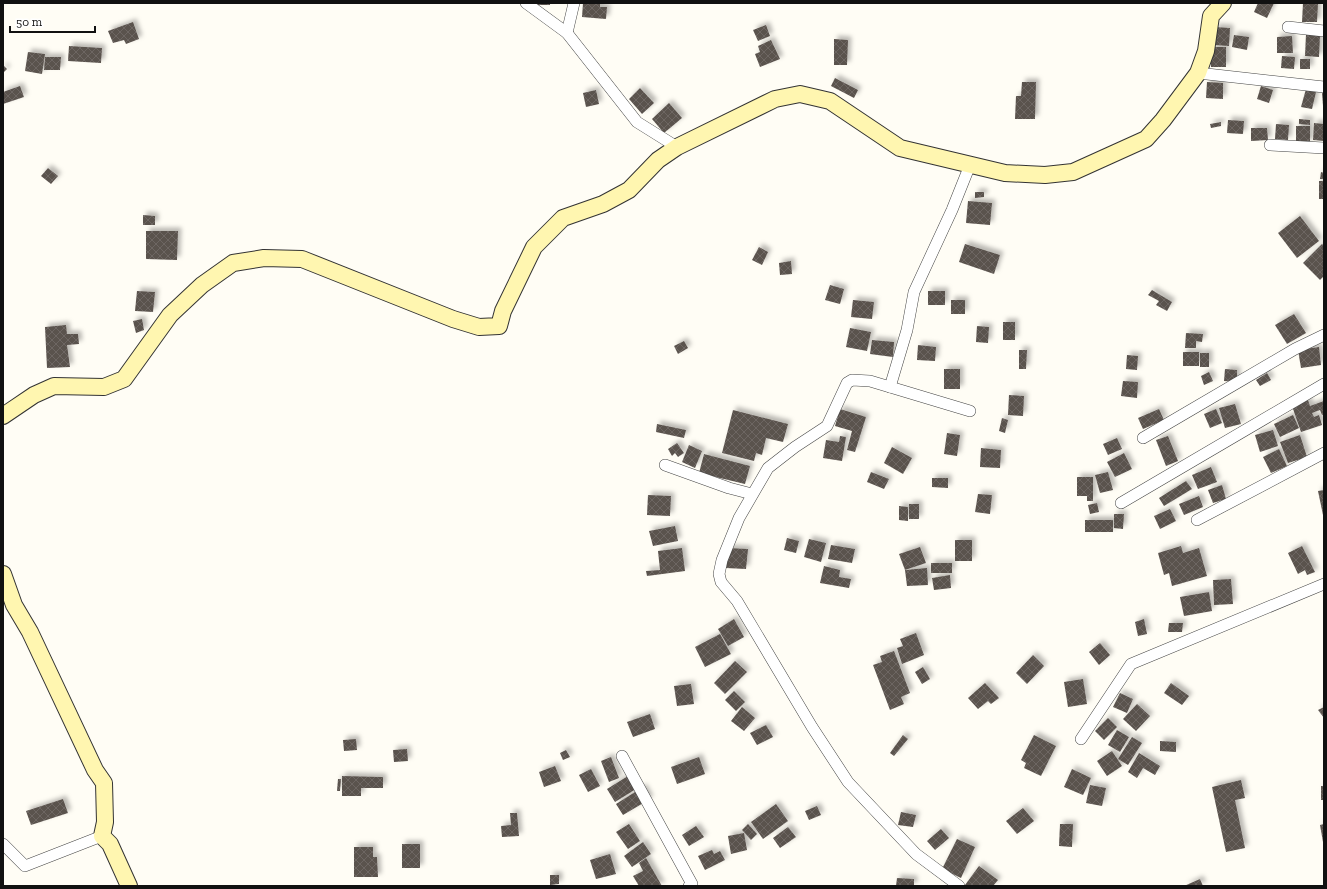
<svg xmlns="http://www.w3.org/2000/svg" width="1327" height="889" font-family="'Zilla Slab',serif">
	<defs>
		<pattern id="building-cross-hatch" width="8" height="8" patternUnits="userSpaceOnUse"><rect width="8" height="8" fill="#5a524d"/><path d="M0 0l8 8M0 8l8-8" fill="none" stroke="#6d6662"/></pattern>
		<filter id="shadow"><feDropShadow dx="3.5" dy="-3.5" stdDeviation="2" flood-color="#0004"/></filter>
	</defs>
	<rect width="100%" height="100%" fill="#fffdf5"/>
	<g fill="url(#building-cross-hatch)" filter="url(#shadow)">
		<rect x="537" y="3" width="13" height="2"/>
		<polygon points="583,3 600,3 600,7 607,7 606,19 582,17"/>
		<polygon points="1258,3 1274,3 1267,18 1254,12"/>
		<polygon points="1303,3 1318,4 1317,22 1302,22"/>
		<polygon points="133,22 139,39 126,44 124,40 113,43 108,31"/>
		<polygon points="766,25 770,36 758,41 753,30"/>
		<polygon points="1215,27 1230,28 1229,46 1214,45"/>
		<polygon points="1306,34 1320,35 1319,57 1305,56"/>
		<polygon points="1234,35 1249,37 1247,50 1232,47"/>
		<polygon points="1292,36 1293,53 1277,53 1277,37"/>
		<polygon points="834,39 848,40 847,65 834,65"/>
		<polygon points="771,40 780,59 760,67 755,54 760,52 758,46"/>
		<polygon points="69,46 102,48 101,63 68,61"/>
		<rect x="1211" y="47" width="15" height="20"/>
		<polygon points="28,52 45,54 42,74 25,71"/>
		<polygon points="1282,56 1295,57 1294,69 1281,68"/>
		<polygon points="45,57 61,57 60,70 44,70"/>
		<rect x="1300" y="59" width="10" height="10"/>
		<polygon points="3,65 7,69 3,73"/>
		<polygon points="835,78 858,90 854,98 831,86"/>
		<polygon points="1022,82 1036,82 1035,119 1015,119 1016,96 1021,96"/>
		<polygon points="1207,82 1223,83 1223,99 1206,98"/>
		<polygon points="20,86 24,97 3,104 3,92"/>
		<polygon points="1261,86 1273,90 1269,103 1257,99"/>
		<polygon points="640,88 654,103 642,114 629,99"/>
		<polygon points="1306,89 1316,92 1312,109 1301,107"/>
		<polygon points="596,90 599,104 586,107 583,93"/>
		<polygon points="1322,93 1324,93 1324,106 1323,106"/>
		<polygon points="669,103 682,118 664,133 652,119"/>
		<polygon points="1299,119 1310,120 1310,125 1299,124"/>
		<polygon points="1228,120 1244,121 1243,134 1227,133"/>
		<polygon points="1221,122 1221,126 1211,128 1210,124"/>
		<polygon points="1314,123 1324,124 1324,141 1313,140"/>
		<polygon points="1276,124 1289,125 1288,140 1275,139"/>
		<rect x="1296" y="126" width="14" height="17"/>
		<polygon points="1251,128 1267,128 1268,140 1251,141"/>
		<polygon points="48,168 58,176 51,184 41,176"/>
		<polygon points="1321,172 1324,173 1324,179 1320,179"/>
		<rect x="1319" y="181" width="5" height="18"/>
		<polygon points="975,192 984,192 984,197 975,198"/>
		<polygon points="968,201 992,203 990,225 966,223"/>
		<polygon points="143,215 155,216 155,225 143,225"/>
		<polygon points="1300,216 1319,241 1297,258 1278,233"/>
		<polygon points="146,231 178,231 177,260 146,259"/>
		<polygon points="965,244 1000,255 994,274 959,262"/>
		<polygon points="1322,244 1324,246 1324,276 1320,280 1303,263"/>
		<polygon points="759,247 768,252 762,265 752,260"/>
		<polygon points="791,261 792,274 780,275 779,263"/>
		<polygon points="830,285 844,289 840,304 825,300"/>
		<polygon points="1152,290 1172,302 1167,311 1156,305 1159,301 1148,295"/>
		<polygon points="137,291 155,292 153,312 135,311"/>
		<rect x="928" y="291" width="17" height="14"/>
		<polygon points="853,300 874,302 872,319 851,317"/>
		<rect x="951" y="300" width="14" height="14"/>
		<polygon points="1294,314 1306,333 1287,344 1275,325"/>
		<polygon points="142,319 144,330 136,333 133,321"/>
		<rect x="1003" y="322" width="12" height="18"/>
		<polygon points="66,325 67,334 78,334 79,344 67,345 70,367 47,368 45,327"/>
		<polygon points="977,326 989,327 988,343 976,342"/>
		<polygon points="850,328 871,332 867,351 846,347"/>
		<polygon points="1186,333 1203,334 1202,342 1196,341 1196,348 1185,348"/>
		<polygon points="872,340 894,342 893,357 870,354"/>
		<polygon points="684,341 688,348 678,354 674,346"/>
		<polygon points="918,345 936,347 935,361 917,360"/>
		<polygon points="1319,347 1321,365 1301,368 1298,350"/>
		<polygon points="1019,350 1027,350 1026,369 1019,369"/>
		<rect x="1183" y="352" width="16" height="14"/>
		<rect x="1200" y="353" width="9" height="14"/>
		<polygon points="1127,355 1138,356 1137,370 1126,369"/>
		<rect x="944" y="369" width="16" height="20"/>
		<polygon points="1225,369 1237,370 1237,382 1224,381"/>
		<polygon points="1209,372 1213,381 1204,385 1201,376"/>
		<polygon points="1267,373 1271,380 1260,386 1256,380"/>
		<polygon points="1123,381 1138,382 1137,398 1121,396"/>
		<polygon points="1009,395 1024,396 1023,416 1008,415"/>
		<polygon points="1308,400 1310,406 1324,401 1324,414 1322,415 1320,410 1312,413 1314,417 1319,415 1322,425 1301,432 1292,406"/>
		<polygon points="1235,404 1241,424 1225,428 1219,408"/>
		<polygon points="840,409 866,417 855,452 847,450 852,431 835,426"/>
		<polygon points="1159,409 1164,420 1143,429 1138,418"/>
		<polygon points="1216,409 1222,423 1210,428 1204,414"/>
		<polygon points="733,410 788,424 783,442 766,438 762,455 756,453 754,461 722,453"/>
		<polygon points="1293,415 1299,428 1280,437 1274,424"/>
		<polygon points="1002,418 1008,420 1005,433 999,431"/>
		<polygon points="657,424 686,430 684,438 656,432"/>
		<polygon points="1273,430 1278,446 1260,452 1255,435"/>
		<polygon points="947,433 960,435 957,456 944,454"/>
		<polygon points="1300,435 1307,457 1288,463 1280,442"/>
		<polygon points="840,436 846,437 842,461 823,458 826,440 839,442"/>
		<polygon points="1168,436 1178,461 1166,466 1156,440"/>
		<polygon points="1117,438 1122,449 1108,455 1103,444"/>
		<polygon points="677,443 684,453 678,457 675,453 672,456 668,449"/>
		<polygon points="689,445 702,451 695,468 682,462"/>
		<polygon points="892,447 912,458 903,474 884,463"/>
		<polygon points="981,448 1001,450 1000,468 980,467"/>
		<polygon points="1279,449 1287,466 1271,473 1263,457"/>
		<polygon points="1124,453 1132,469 1115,477 1107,462"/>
		<polygon points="704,454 750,466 745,484 699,473"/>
		<polygon points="1211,467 1217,482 1198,489 1192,475"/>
		<polygon points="871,472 889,479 884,489 867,482"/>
		<polygon points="1108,472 1113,490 1100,493 1095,475"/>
		<polygon points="1077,477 1093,477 1093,501 1087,501 1087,496 1077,496"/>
		<polygon points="932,478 948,478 948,488 932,487"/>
		<polygon points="1186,481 1192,489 1164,506 1159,498"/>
		<polygon points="1222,485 1226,499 1213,503 1208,490"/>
		<polygon points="1324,490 1324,515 1323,515 1318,491"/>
		<polygon points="978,494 992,495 990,514 975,512"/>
		<polygon points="648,495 671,496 670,516 647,515"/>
		<polygon points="1199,496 1203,507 1184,515 1179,504"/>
		<polygon points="1097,503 1099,512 1090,514 1088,505"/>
		<rect x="909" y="504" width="10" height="15"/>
		<polygon points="899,506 908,507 908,521 899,520"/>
		<polygon points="1170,509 1176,521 1160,529 1154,516"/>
		<polygon points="1114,514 1124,514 1123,529 1114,528"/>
		<rect x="1085" y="520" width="28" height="12"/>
		<polygon points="675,526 678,541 653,546 649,531"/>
		<polygon points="787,538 799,541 796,553 784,550"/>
		<polygon points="809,539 826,543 821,562 804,557"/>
		<rect x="955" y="540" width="17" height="21"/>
		<polygon points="831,545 855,549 852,563 828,559"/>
		<polygon points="1181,546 1183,553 1199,548 1207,576 1172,586 1169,573 1164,575 1158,553"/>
		<polygon points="1302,546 1315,572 1307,575 1305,570 1298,574 1288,553"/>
		<polygon points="920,547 926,563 905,570 899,554"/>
		<polygon points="682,548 685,571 647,576 646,571 660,570 658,551"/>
		<polygon points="727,548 748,549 746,569 726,568"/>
		<rect x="931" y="563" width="21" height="10"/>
		<polygon points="824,566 840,570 839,577 851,579 849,588 820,583"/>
		<polygon points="927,568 928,585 907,586 905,570"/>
		<polygon points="950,575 951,588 934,590 932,578"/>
		<polygon points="1231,579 1233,604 1214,605 1213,580"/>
		<polygon points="1209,592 1212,611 1184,616 1180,597"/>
		<polygon points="734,619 744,637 728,646 718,629"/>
		<polygon points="1144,619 1147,634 1138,636 1135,622"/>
		<polygon points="1169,623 1183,623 1182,632 1168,632"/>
		<polygon points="916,633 924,655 902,664 897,648 903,646 900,639"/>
		<polygon points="720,634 731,654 705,667 695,647"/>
		<polygon points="1100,643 1110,655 1099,665 1089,652"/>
		<polygon points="894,651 910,693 901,697 904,704 890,710 873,665 882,662 880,656"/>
		<polygon points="1033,655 1044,666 1027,684 1016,673"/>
		<polygon points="735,661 747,672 725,694 714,683"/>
		<polygon points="923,667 930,679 922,684 915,672"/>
		<polygon points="1083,679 1087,704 1068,707 1064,682"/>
		<polygon points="985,683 999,698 991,704 988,701 978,709 968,698"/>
		<polygon points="1171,683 1189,696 1182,705 1164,693"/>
		<polygon points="691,684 694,704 677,706 674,686"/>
		<polygon points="734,691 745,702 736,711 725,700"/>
		<polygon points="1120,693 1133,699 1127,713 1113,707"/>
		<polygon points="1137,704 1150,716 1136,731 1123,719"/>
		<polygon points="742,707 755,718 744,731 731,721"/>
		<polygon points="1324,707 1324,718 1318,710"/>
		<polygon points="650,714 655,729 633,737 627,722"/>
		<polygon points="1108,718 1117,727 1104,740 1095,731"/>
		<polygon points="766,725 773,737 757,745 750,733"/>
		<polygon points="1117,730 1129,737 1120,752 1108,745"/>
		<polygon points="903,735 908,739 894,756 890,753"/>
		<polygon points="1034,735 1056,746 1041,776 1024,768 1026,763 1021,760"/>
		<polygon points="1132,737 1142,743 1128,765 1118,759"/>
		<polygon points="356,739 357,750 344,751 343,740"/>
		<polygon points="1160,741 1176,742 1176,752 1160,751"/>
		<polygon points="407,749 408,761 394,762 393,750"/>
		<polygon points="566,750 570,757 563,760 560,753"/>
		<polygon points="1112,751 1122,766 1107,776 1097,761"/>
		<polygon points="1139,753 1160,766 1155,775 1143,768 1137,778 1128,772"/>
		<polygon points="611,757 619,778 609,782 601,761"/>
		<polygon points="699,757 705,774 677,784 671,767"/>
		<polygon points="555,766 561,781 544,787 539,772"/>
		<polygon points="591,769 600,786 588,792 579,775"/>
		<polygon points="1072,769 1091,778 1083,795 1064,787"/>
		<polygon points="342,776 383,777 383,788 361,788 361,796 342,796"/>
		<polygon points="628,776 636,789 615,802 607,789"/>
		<polygon points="338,779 341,779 340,791 337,791"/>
		<polygon points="1241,780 1245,798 1235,800 1245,848 1226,852 1212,787"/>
		<polygon points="1090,785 1106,788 1102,806 1086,803"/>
		<rect x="1321" y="786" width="3" height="14"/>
		<polygon points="643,787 650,799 623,815 616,804"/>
		<polygon points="63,799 68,813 31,825 26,811"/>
		<polygon points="776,804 788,821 763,839 751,822"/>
		<polygon points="817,806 821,815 809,820 805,811"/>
		<polygon points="1023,808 1034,821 1017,834 1006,821"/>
		<polygon points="901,812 916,815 913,827 898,825"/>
		<polygon points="510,813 517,813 519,836 502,837 501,826 511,825"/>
		<polygon points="629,824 640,841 628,849 616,832"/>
		<polygon points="748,824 757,834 751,840 742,830"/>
		<polygon points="1060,824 1073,824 1072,847 1059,846"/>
		<polygon points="1324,824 1324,842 1323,842 1320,825"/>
		<polygon points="696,826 704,837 689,846 682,835"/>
		<polygon points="788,827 796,837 780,848 773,838"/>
		<polygon points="941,829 949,838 935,850 927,841"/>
		<polygon points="744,833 747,850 731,854 728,836"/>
		<polygon points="957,839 975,847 961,878 942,869"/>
		<polygon points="643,842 651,854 632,867 624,856"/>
		<rect x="402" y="844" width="18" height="24"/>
		<polygon points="354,847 373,847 373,857 377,857 378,877 354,877"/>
		<polygon points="712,850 714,854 720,851 725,860 705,870 698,856"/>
		<polygon points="610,854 616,874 596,879 590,860"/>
		<polygon points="646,858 662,886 639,886 633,876 643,871 639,863"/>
		<polygon points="979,866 998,880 993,886 965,885"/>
		<polygon points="550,875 559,875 559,884 550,885"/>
		<polygon points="897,878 914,879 914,886 896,886"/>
		<polygon points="1200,879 1203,886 1184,886"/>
	</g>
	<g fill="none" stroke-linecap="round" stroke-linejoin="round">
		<g stroke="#444" stroke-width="12">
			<g id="street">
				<polyline points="526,3 567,33 637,122 677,147"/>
				<polyline points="1288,27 1324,31"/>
				<polyline points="567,33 574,3"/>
				<polyline points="1198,73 1324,87"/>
				<polyline points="1270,145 1324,148"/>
				<polyline points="890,387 907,330 914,292 952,210 970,165"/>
				<polyline points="1143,438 1295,349 1324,335"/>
				<polyline points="665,465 729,488 752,494"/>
				<polyline points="1121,503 1324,384"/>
				<polyline points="1197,520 1324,453"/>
				<polyline points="1081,739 1131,664 1324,584"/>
				<polyline points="622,756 692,884 689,886"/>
				<polyline points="3,844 25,866 102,836"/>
				<polyline points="959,886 916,854 848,782 812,727 737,601 721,582 719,574 722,560 739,518 768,468 795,447 827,426 847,383 852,380 870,381 970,411"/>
			</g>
		</g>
		<g stroke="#333" stroke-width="18">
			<g id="secondary">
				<polyline points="3,416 34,395 54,386 104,387 124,379 170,315 202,285 233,263 264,258 302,259 453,319 479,327 499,326 503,311 534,247 563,218 603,204 629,190 658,160 677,147 775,99 800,94 830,101 900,148 1005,173 1045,175 1073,172 1146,139 1163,120 1198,73 1206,51 1211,16 1223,3"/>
				<polyline points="3,574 14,605 30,632 95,770 104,783 105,822 102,836 110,844 129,886"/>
			</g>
		</g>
		<use href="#street" stroke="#fff" stroke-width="11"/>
		<use href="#secondary" stroke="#fff6b0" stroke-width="16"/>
	</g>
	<rect width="1327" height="889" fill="none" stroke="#111111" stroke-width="8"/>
	<path d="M10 26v6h85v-6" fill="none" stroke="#111111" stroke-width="2"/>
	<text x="16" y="26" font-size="12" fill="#111111" stroke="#ffffff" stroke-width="3" paint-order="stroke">50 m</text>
</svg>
